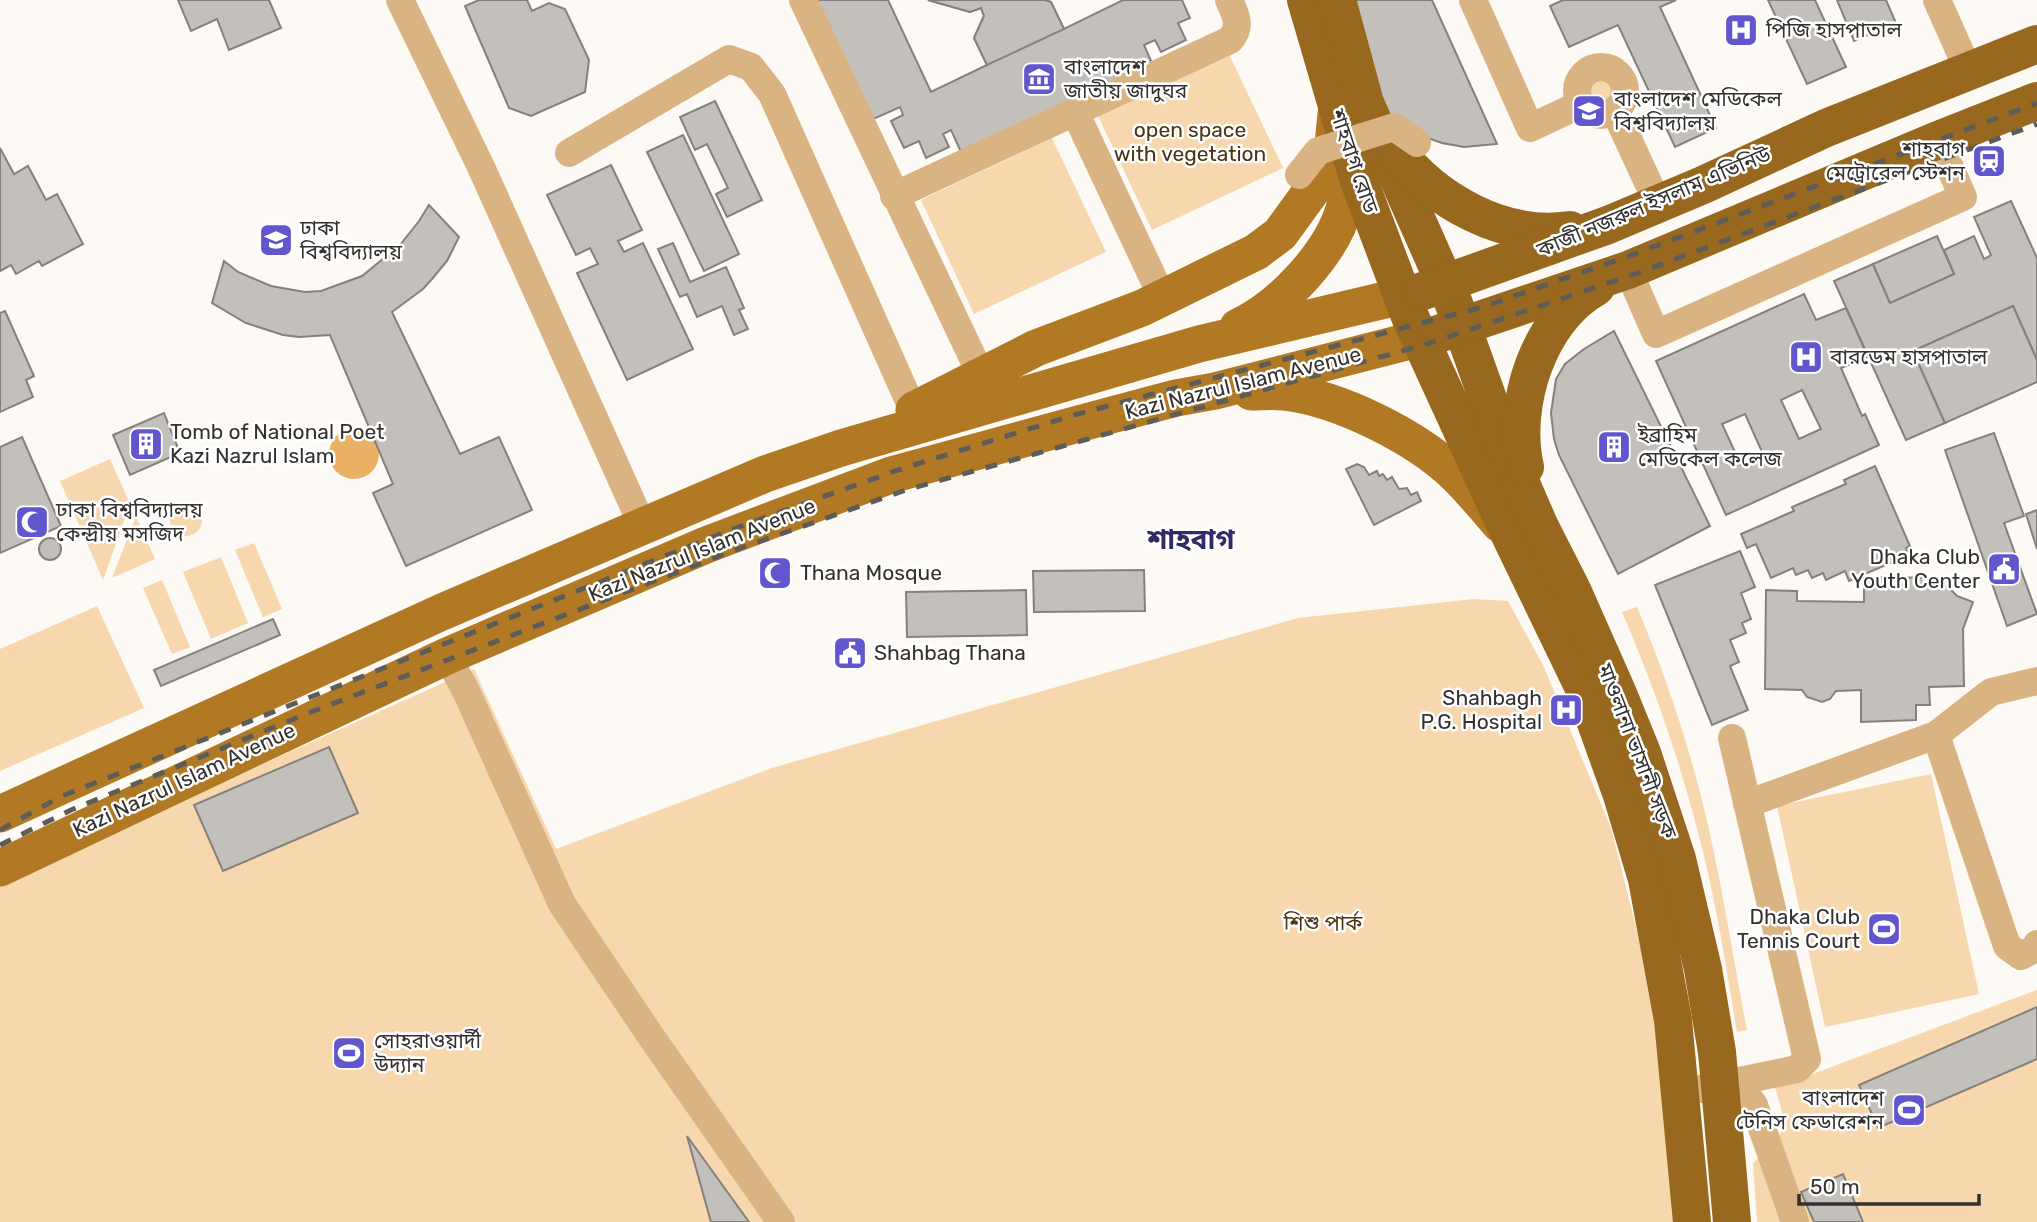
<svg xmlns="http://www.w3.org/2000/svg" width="2037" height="1222" font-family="Rubik,'Noto Sans Bengali',sans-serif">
	<rect width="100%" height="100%" fill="#fdf9f4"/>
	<g fill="#f7d7ae">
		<polygon points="1229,54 1283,168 1152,230 1098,116"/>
		<circle cx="1602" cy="91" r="14"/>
		<polygon points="1052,138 1106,252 974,314 921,200"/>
		<polygon points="110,459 130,504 103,580 60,481"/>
		<circle cx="186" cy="520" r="16"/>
		<polygon points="136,516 155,559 112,578"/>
		<polygon points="254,543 282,609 263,617 235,550"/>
		<polygon points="221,557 248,623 211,639 183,572"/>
		<polygon points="162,580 190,647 172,654 143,588"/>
		<polygon points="1474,599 1508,601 1543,665 1611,828 1650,982 1676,1222 0,1222 0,885 25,871 474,669 556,849 772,768 1298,618"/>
		<polygon points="97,606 144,708 0,771 0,649"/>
		<path d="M 1637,607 C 1667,679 1692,753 1709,830 C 1724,896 1734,964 1747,1030 L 1737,1032 C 1730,991 1724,951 1716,911 C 1696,809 1663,707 1622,612 Z"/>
		<polygon points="1931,774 1979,994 1825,1027 1777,806"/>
		<path d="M 2037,990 L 2037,1222 L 1757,1222 L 1753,1163 C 1785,1133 1789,1131 1775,1088 Z"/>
	</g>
	<circle fill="#eab164" cx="354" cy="454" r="25"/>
	<g fill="#c3bfbb" stroke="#85817c" stroke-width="2" fill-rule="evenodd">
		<polygon points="178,0 269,0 281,28 229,50 217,19 191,31"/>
		<polygon points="479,0 527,0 532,11 549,3 565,9 589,60 585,92 531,116 509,108 465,6"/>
		<polygon points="815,0 888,0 931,92 987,65 974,38 984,16 981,8 970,12 928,0 1045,0 1051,2 1064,29 1123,0 1182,0 1190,18 1178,23 1186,40 1161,52 1155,40 1144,45 1152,63 961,152 951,130 943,134 949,147 926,158 919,141 904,148 891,121 903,115 900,107 871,120"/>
		<polygon points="928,0 1045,0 1051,2 1064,29 987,65 974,38 984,16 981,8 970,12"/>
		<polygon points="1347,0 1432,0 1497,144 1464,147 1442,143 1425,137 1386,114"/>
		<polygon points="1563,0 1676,0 1660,7 1716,128 1675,147 1618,25 1569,47 1550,6"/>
		<polygon points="1768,0 1815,0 1846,67 1807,84"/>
		<polygon points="1837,0 1886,0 1896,23 1854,41"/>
		<polygon points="715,101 762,200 727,217 716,194 728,188 707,144 695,150 680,117"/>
		<polygon points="683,135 739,254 704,271 647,152"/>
		<polygon points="0,148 14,174 28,166 46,200 57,194 83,244 42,266 39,261 16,274 11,265 0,271"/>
		<polygon points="611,165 642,230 618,241 624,252 643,243 693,349 627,380 577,273 598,264 590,248 576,255 547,195"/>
		<polygon points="2011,201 2037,258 2037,360 2013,306 1913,351 1945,423 1906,440 1834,281 1873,264 1890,303 1954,274 1944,250 1974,236 1984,259 1991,255 1974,217"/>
		<polygon points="429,205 459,237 447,261 432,279 423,289 392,312 460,454 499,437 532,510 406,566 373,493 393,484 330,335 299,337 283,335 246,323 212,303 224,261 238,272 271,286 305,292 321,291 362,276 400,245 419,221"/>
		<polygon points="1937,236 1954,274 1890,303 1873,264"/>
		<polygon points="673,243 690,282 726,267 744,308 739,310 748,329 734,335 722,306 697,317 687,294 680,297 658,249"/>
		<path d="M 1804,294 L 1816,320 L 1846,308 L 1868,357 L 1841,368 L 1862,416 L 1865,414 L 1879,445 L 1726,515 L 1656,361 ZM 1802,390 L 1821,429 L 1799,439 L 1781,400 ZM 1745,414 L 1763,454 L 1741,465 L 1722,424 Z"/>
		<polygon points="2013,306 2037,360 2037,382 1945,423 1913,351"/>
		<polygon points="5,311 34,376 26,380 33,397 0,412 0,313"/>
		<polygon points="1614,331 1710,526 1618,574 1559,455 1554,439 1551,413 1556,379 1565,364 1584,349"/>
		<polygon points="164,413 180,453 130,475 113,435"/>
		<polygon points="1994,433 2024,516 2004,523 2037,614 2007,626 1945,450"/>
		<polygon points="22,437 61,526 0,553 0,447"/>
		<polygon points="1357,464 1364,467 1369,475 1377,471 1379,476 1383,474 1387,480 1392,477 1399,489 1407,488 1411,495 1417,492 1421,501 1374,525 1346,469"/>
		<polygon points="1875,466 1910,546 1906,548 1909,555 1849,581 1845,571 1826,580 1823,573 1812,578 1808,570 1796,575 1793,568 1771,578 1756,544 1747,548 1741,534 1794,511 1792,507 1846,484 1844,480"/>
		<polygon points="2037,510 2037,549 2026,514"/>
		<circle cx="50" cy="549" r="11"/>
		<polygon points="1740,551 1755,587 1741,593 1751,619 1742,623 1746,633 1730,640 1739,662 1730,666 1748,710 1712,725 1655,585"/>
		<polygon points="1144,570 1145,611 1034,612 1033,571"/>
		<polygon points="1864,577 1949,578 1949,588 1957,596 1973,602 1963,629 1964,686 1929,687 1930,705 1916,705 1916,720 1861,722 1861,690 1836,691 1830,699 1822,702 1807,697 1802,690 1765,689 1766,590 1797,591 1797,601 1864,602"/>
		<polygon points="1026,590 1027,635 907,637 906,592"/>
		<polygon points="273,619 280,635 161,686 154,670"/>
		<polygon points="329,747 358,813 223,871 194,805"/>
		<polygon points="2037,1007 2037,1059 1878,1128 1859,1085"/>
		<polygon points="687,1136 749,1222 711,1222"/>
		<polygon points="1843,1174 1863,1222 1814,1222 1801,1192"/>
	</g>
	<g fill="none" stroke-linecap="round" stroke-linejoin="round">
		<g stroke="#dab382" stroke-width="28">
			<polyline points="400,0 481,167 643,527"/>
			<polyline points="803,0 981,375"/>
			<polyline points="1473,0 1530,128 1581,104"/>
			<polyline points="1937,0 1969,72"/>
			<circle cx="1601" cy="91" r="24"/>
			<polyline points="1615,111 1658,204"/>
			<polyline points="1075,112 1163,299"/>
			<polyline points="569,153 729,59 751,67 772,94 913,410"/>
			<path d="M 894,196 L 1230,40 C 1242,27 1236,15 1229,0"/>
			<polyline points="1628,270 1656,334 1963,197 1938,140"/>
			<polyline points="447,656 466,691 562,904 650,1035 781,1222"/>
			<polyline points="1936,735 2007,946 2021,956 2036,948 2037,944"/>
			<polyline points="1747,804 1936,735 1991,692 2037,681"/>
			<polyline points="1732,1084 1748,1097 1754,1105 1795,1222"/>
			<polyline points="1701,1089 1797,1069 1807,1059 1732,738"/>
		</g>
		<g stroke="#b17923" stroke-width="37">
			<path d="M 1238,327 C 1280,308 1331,254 1344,209 C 1349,192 1349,168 1345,150"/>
			<path d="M 1251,392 C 1262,392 1273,391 1284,392 C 1339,398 1417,437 1457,476 C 1472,491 1486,508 1500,524"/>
			<polyline points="914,410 1036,348 1142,308 1256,252 1280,234 1323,175 1332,155 1336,114"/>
			<polyline points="0,814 442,612 765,474 841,448 1199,344 1423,291"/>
			<polyline points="0,868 447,656 706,545 891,475 1104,417 1176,398 1215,391 1441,333"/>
		</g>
		<g stroke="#98681f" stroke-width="38">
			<polyline points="1306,0 1359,181 1411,319 1510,535 1582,684 1622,795 1647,879 1673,1020 1692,1222"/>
			<polyline points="1337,0 1365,103 1454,304 1504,444 1539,525 1572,590 1618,694 1642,753 1677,859 1703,969 1717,1052 1732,1222"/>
			<path d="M 1395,149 C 1434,201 1504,240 1570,230"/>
			<polyline points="1423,291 1608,225 1703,185 1826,128 2037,44"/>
			<polyline points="1441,333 1628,270 1938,140 2037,101"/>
			<path d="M 1525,467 C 1511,406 1538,319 1596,287"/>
		</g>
		<g stroke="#5e5c59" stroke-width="5" stroke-dasharray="12 12" stroke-linecap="butt">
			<polyline points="0,830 62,796 733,529 898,470 1074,415 1486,306 1629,256 2037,103"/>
			<polyline points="0,845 71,810 311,712 738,549 906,490 1427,344 1638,273 2037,124"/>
		</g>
		<polyline stroke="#dab382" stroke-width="28" points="1299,175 1318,151 1394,127 1417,143"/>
	</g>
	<defs>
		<g id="hospital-square" transform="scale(1.75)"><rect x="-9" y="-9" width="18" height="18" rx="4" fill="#6256cf" stroke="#fff"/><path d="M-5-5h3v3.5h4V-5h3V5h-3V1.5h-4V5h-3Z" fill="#fff"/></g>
		<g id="museum-square" transform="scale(1.75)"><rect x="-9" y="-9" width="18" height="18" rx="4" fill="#6256cf" stroke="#fff"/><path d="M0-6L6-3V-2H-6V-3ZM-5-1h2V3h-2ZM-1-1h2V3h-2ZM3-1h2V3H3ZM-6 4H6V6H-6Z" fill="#fff"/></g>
		<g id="university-square" transform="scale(1.75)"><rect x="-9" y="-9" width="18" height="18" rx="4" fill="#6256cf" stroke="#fff"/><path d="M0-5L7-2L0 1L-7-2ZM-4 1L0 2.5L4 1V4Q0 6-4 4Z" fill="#fff"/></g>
		<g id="station-square" transform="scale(1.75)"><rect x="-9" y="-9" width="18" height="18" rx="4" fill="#6256cf" stroke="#fff"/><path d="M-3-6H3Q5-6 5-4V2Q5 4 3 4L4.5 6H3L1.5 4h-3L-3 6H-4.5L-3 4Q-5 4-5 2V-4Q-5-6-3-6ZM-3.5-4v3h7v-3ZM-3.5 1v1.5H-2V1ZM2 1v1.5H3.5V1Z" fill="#fff"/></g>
		<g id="building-square" transform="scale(1.75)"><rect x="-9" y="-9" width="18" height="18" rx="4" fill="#6256cf" stroke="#fff"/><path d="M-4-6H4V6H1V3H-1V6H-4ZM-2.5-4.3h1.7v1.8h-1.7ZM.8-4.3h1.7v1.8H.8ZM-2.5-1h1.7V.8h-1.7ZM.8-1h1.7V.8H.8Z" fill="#fff"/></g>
		<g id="mosque-square" transform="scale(1.75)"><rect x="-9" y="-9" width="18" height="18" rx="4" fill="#6256cf" stroke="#fff"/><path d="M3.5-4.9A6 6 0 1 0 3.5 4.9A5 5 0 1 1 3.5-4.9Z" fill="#fff"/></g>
		<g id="civic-square" transform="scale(1.75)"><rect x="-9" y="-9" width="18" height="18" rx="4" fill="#6256cf" stroke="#fff"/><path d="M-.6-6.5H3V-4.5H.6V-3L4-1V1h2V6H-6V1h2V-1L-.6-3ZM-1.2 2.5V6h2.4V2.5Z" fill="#fff"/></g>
		<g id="stadium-square" transform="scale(1.75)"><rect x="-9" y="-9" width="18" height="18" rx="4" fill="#6256cf" stroke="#fff"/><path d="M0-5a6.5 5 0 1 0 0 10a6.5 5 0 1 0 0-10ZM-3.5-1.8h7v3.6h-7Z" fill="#fff"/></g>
	</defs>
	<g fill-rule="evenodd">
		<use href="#hospital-square" x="1741" y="30"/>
		<use href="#museum-square" x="1039" y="79"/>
		<use href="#university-square" x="1589" y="111"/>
		<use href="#station-square" x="1989" y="161"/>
		<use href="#university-square" x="276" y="240"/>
		<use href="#hospital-square" x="1806" y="357"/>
		<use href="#building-square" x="146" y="444"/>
		<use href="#building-square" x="1614" y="447"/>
		<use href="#mosque-square" x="32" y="522"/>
		<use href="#civic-square" x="2004" y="569"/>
		<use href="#mosque-square" x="775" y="573"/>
		<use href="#civic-square" x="850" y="653"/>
		<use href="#hospital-square" x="1566" y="710"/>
		<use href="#stadium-square" x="1884" y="929"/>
		<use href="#stadium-square" x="349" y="1053"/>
		<use href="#stadium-square" x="1909" y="1110"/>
	</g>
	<g text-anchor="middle" stroke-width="5" stroke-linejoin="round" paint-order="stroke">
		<g font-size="21" fill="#33312f" stroke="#fff" text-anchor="start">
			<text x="1766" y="37">পিজি হাসপাতাল</text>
			<text x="1064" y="74">বাংলাদেশ<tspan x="1064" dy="24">জাতীয় জাদুঘর</tspan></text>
			<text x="1614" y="106">বাংলাদেশ মেডিকেল<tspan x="1614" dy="24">বিশ্ববিদ্যালয়</tspan></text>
			<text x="1965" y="156" text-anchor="end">শাহবাগ<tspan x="1965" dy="24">মেট্রোরেল স্টেশন</tspan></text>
			<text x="300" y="235">ঢাকা<tspan x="300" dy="24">বিশ্ববিদ্যালয়</tspan></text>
			<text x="1830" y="364">বারডেম হাসপাতাল</text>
			<text x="170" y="439">Tomb of National Poet<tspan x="170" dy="24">Kazi Nazrul Islam</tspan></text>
			<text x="1638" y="442">ইব্রাহিম<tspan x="1638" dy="24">মেডিকেল কলেজ</tspan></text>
			<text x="56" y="517">ঢাকা বিশ্ববিদ্যালয়<tspan x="56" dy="24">কেন্দ্রীয় মসজিদ</tspan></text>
			<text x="1980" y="564" text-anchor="end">Dhaka Club<tspan x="1980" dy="24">Youth Center</tspan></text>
			<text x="800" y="580">Thana Mosque</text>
			<text x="874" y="660">Shahbag Thana</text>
			<text x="1542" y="705" text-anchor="end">Shahbagh<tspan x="1542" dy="24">P.G. Hospital</tspan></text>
			<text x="1860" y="924" text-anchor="end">Dhaka Club<tspan x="1860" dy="24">Tennis Court</tspan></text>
			<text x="374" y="1048">সোহরাওয়ার্দী<tspan x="374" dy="24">উদ্যান</tspan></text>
			<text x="1884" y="1105" text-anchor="end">বাংলাদেশ<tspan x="1884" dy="24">টেনিস ফেডারেশন</tspan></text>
		</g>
		<g font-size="21" fill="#4b3413" stroke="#fff">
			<text x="1190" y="137">open space<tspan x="1190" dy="24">with vegetation</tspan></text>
			<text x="1323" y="930">শিশু পার্ক</text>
		</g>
		<g font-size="21" fill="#33312f" stroke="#fff">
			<text transform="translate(1354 161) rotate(71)" y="7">শাহবাগ রোড</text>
			<text transform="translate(1654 202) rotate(-23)" y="7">কাজী নজরুল ইসলাম এভিনিউ</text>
			<text transform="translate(1243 383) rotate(-14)" y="7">Kazi Nazrul Islam Avenue</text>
			<text transform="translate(702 550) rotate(-22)" y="7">Kazi Nazrul Islam Avenue</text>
			<text transform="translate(1637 751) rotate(69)" y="7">মাওলানা ভাসানী সড়ক</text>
			<text transform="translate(184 780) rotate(-25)" y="7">Kazi Nazrul Islam Avenue</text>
		</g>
		<g font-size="28" font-weight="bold" fill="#312c67" stroke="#fff">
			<text x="1191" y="549">শাহবাগ</text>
		</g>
	</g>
	<path d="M1799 1194v10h180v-10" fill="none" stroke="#33312f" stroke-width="3.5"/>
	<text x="1810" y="1194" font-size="21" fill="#33312f" stroke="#ffffff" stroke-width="5" paint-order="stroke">50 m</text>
</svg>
